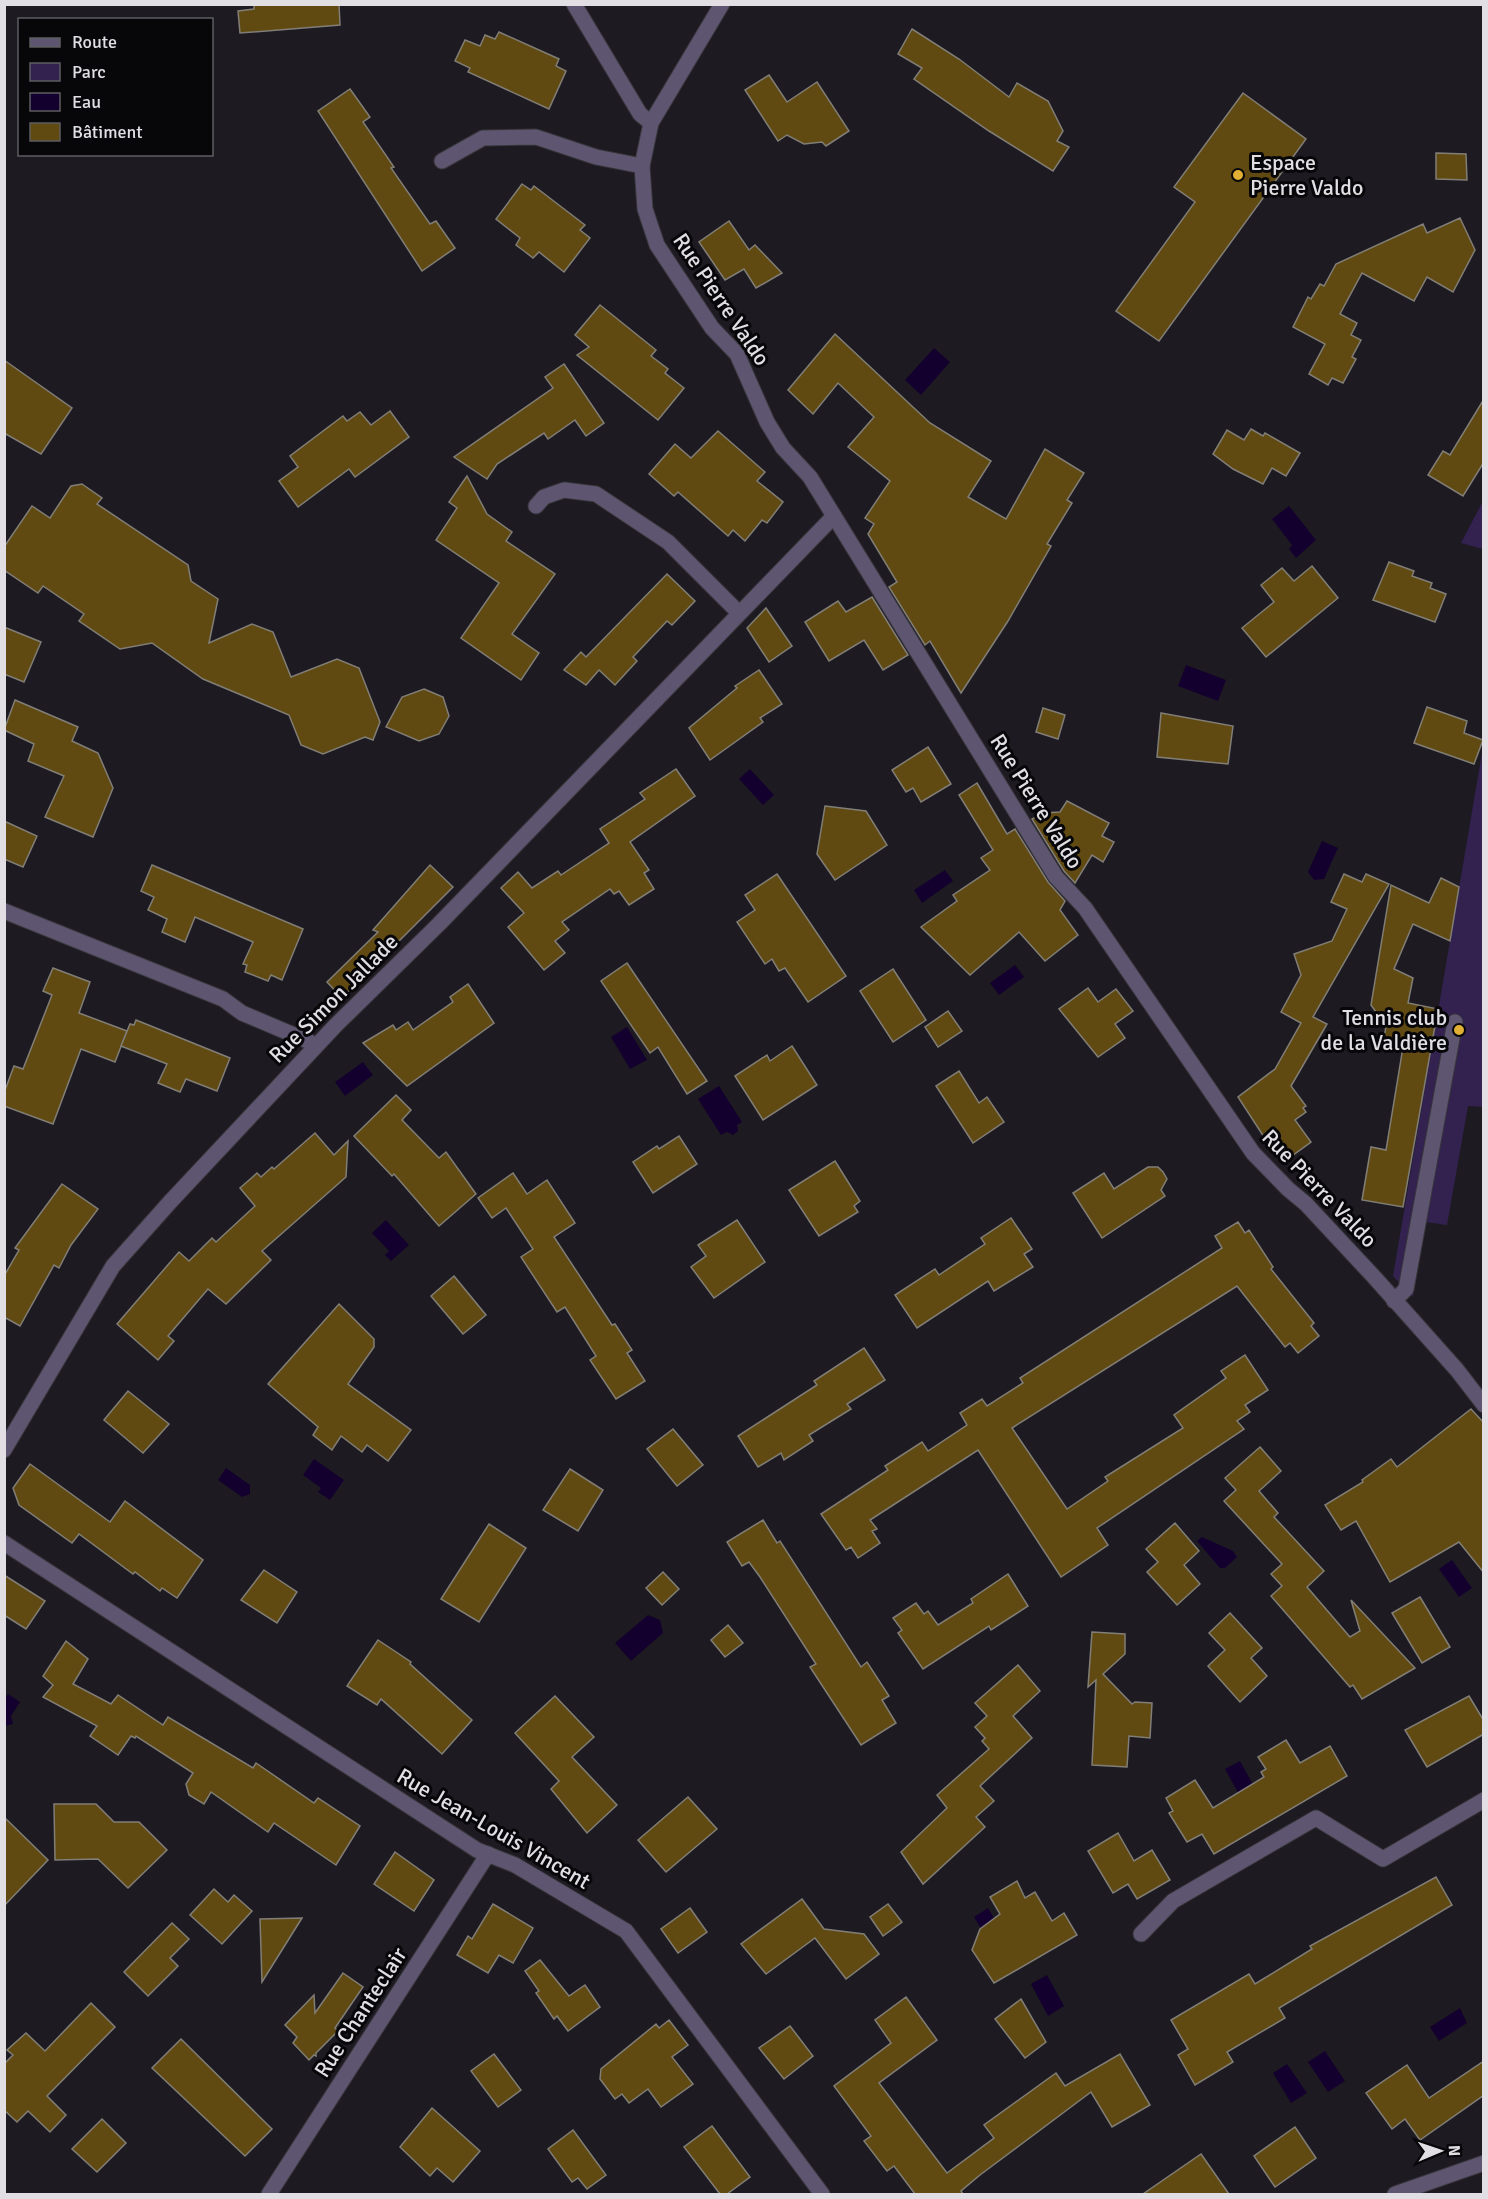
<svg xmlns="http://www.w3.org/2000/svg" width="1488" height="2199" font-family="Signika,sans-serif">
	<rect width="100%" height="100%" fill="#1d1b21"/>
	<g fill="#332150">
		<polygon points="1483,501 1483,549 1461,543"/>
		<polygon points="1483,747 1483,1107 1468,1106 1447,1225 1426,1222 1413,1297 1393,1276"/>
	</g>
	<g fill="#14002e">
		<polygon points="934,348 950,362 921,395 905,380"/>
		<polygon points="1289,506 1316,540 1296,558 1289,549 1292,545 1272,519"/>
		<polygon points="1186,665 1226,680 1218,701 1178,686"/>
		<polygon points="750,769 774,795 763,805 739,779"/>
		<polygon points="1322,841 1338,848 1324,879 1314,880 1308,872"/>
		<polygon points="945,870 953,881 922,903 914,890"/>
		<polygon points="1015,965 1024,977 999,995 990,983"/>
		<polygon points="627,1027 647,1060 630,1069 611,1037"/>
		<polygon points="363,1062 373,1075 345,1096 335,1082"/>
		<polygon points="719,1086 742,1122 737,1125 738,1131 733,1135 727,1132 721,1135 698,1099"/>
		<polygon points="386,1220 409,1245 391,1261 385,1255 389,1251 372,1233"/>
		<polygon points="314,1459 344,1480 330,1500 318,1492 321,1488 303,1475"/>
		<polygon points="226,1468 250,1485 250,1494 242,1497 218,1480"/>
		<polygon points="1202,1537 1233,1551 1237,1557 1225,1568 1220,1568 1197,1541"/>
		<polygon points="1452,1560 1472,1588 1459,1597 1439,1569"/>
		<polygon points="648,1615 660,1620 663,1633 631,1661 615,1643"/>
		<polygon points="8,1694 20,1702 11,1716 13,1724 5,1726 5,1699"/>
		<polygon points="1240,1761 1256,1790 1241,1798 1225,1769"/>
		<polygon points="988,1908 1005,1937 991,1945 974,1917"/>
		<polygon points="1047,1975 1064,2006 1048,2016 1031,1984"/>
		<polygon points="1460,2008 1467,2023 1439,2041 1430,2027"/>
		<polygon points="1325,2051 1345,2081 1328,2092 1308,2062"/>
		<polygon points="1287,2064 1307,2093 1291,2103 1273,2073"/>
	</g>
	<g fill="#614a11" stroke="#817e77" stroke-width="1.5">
		<polygon points="254,4 339,4 340,25 240,33 238,11 254,9"/>
		<polygon points="912,29 959,59 1009,97 1017,83 1048,101 1063,131 1057,141 1069,147 1053,171 989,131 914,79 922,68 898,54"/>
		<polygon points="499,32 559,59 556,66 566,71 549,109 468,72 470,68 455,61 465,40 480,46 485,35 495,39"/>
		<polygon points="769,75 787,102 817,82 849,131 826,146 822,142 804,144 787,135 778,141 745,90"/>
		<polygon points="350,89 370,117 363,122 394,167 391,168 430,224 436,221 455,248 422,271 318,111"/>
		<polygon points="1243,93 1306,139 1159,341 1116,311 1195,202 1174,187"/>
		<polygon points="1436,153 1466,154 1467,180 1436,179"/>
		<polygon points="522,184 531,190 534,186 585,225 580,230 590,238 564,272 539,252 533,258 524,251 516,245 520,238 496,219"/>
		<polygon points="1460,218 1475,250 1453,292 1427,277 1414,301 1362,273 1340,314 1357,323 1351,335 1361,340 1352,357 1356,359 1343,383 1332,378 1328,385 1309,374 1325,344 1293,327 1308,297 1311,299 1320,284 1324,286 1336,264 1423,224 1427,233"/>
		<polygon points="729,221 749,250 755,245 782,273 756,288 744,269 725,280 699,242"/>
		<polygon points="600,305 656,350 651,356 668,369 665,373 684,388 658,420 577,355 589,347 575,335"/>
		<polygon points="835,334 930,423 991,461 968,497 1006,519 1045,449 1084,473 1067,500 1072,503 1047,544 1051,546 1008,621 961,693 930,641 925,645 889,587 897,582 868,534 874,524 865,518 890,481 848,447 874,417 838,383 813,414 788,390"/>
		<polygon points="4,360 72,408 41,454 4,433"/>
		<polygon points="564,364 604,423 586,436 575,420 548,439 544,433 497,464 487,479 454,457 553,388 545,377"/>
		<polygon points="1484,399 1484,462 1463,496 1428,475 1443,451 1450,455"/>
		<polygon points="390,411 409,437 355,477 349,469 298,507 279,481 298,467 290,456 343,416 347,421 360,412 371,425"/>
		<polygon points="1251,429 1263,436 1265,433 1300,453 1286,476 1272,468 1263,484 1233,469 1213,454 1227,430 1244,440"/>
		<polygon points="718,431 765,472 757,481 783,502 767,523 762,520 745,541 733,530 728,536 678,492 674,496 649,474 675,444 691,458"/>
		<polygon points="467,476 487,514 512,532 506,541 555,574 512,634 539,653 521,680 461,638 499,583 436,540 457,508 449,502"/>
		<polygon points="82,484 102,498 97,504 188,565 191,581 218,599 209,643 252,624 273,632 291,677 337,659 359,668 380,722 373,740 365,737 323,754 301,745 289,715 203,679 152,643 120,649 79,621 84,614 43,586 38,593 4,570 4,547 32,506 50,518 71,486"/>
		<polygon points="1389,562 1414,571 1412,576 1432,583 1430,588 1446,594 1435,622 1373,600"/>
		<polygon points="1312,566 1338,598 1266,657 1242,628 1274,602 1261,585 1282,568 1294,581"/>
		<polygon points="667,574 695,601 672,625 667,621 633,657 637,661 615,685 599,670 586,685 564,670 581,652 586,657"/>
		<polygon points="872,597 908,655 883,670 864,640 829,661 805,622 838,601 846,612"/>
		<polygon points="766,608 792,646 769,662 747,628"/>
		<polygon points="4,627 41,642 24,682 4,674"/>
		<polygon points="759,670 782,704 760,718 763,722 710,760 689,728 737,688 735,686"/>
		<polygon points="424,689 443,697 449,716 439,734 419,741 386,727 402,697"/>
		<polygon points="15,700 78,727 72,741 98,753 113,788 93,837 45,817 64,776 28,761 34,744 4,730"/>
		<polygon points="1427,707 1467,721 1464,733 1483,740 1474,764 1414,743"/>
		<polygon points="1043,708 1065,715 1058,739 1036,732"/>
		<polygon points="1161,713 1233,726 1228,764 1157,757"/>
		<polygon points="928,747 951,784 921,802 913,788 906,792 892,770"/>
		<polygon points="676,769 695,796 630,842 649,870 644,873 654,889 629,905 619,891 614,894 610,889 562,922 569,930 555,941 565,953 544,970 508,927 524,913 501,888 518,872 532,888 558,871 561,875 609,843 600,829 645,799 640,793"/>
		<polygon points="977,783 1007,834 1015,829 1048,882 1065,901 1060,910 1078,935 1045,961 1019,932 970,975 921,927 957,901 953,895 990,870 981,858 993,850 959,795"/>
		<polygon points="1067,801 1109,823 1102,836 1114,842 1103,862 1092,855 1075,883 1064,871 1032,819 1043,813 1060,812"/>
		<polygon points="825,806 866,811 887,845 835,880 817,854"/>
		<polygon points="4,821 37,836 23,867 4,859"/>
		<polygon points="152,865 303,929 282,980 271,975 268,981 245,972 247,965 243,964 253,942 195,917 185,942 162,932 167,919 148,910 154,897 141,891"/>
		<polygon points="430,865 453,887 342,998 327,982 378,932 373,930"/>
		<polygon points="777,874 846,976 808,1002 785,968 779,971 772,959 765,964 737,922 755,910 745,895"/>
		<polygon points="1344,874 1362,882 1366,874 1389,884 1313,1017 1327,1024 1291,1086 1306,1106 1303,1108 1306,1112 1295,1120 1311,1142 1285,1161 1264,1137 1238,1097 1275,1069 1301,1023 1281,1012 1301,975 1294,954 1332,941 1347,909 1331,902"/>
		<polygon points="1441,878 1459,887 1450,941 1413,924 1394,969 1413,978 1408,1003 1438,1009 1403,1207 1362,1200 1371,1147 1386,1150 1403,1047 1383,1044 1386,1026 1371,1005 1391,885 1429,903"/>
		<polygon points="627,963 707,1081 687,1094 658,1047 650,1053 601,981"/>
		<polygon points="53,968 90,982 79,1013 127,1031 115,1062 81,1049 53,1124 4,1106 4,1093 14,1066 23,1069 52,995 43,991"/>
		<polygon points="893,969 926,1020 893,1042 860,991"/>
		<polygon points="468,984 494,1023 407,1086 363,1043 393,1025 396,1030 408,1022 413,1030 453,1002 450,997"/>
		<polygon points="1088,988 1098,1002 1116,989 1133,1011 1115,1024 1125,1038 1098,1057 1059,1009"/>
		<polygon points="948,1011 962,1031 938,1047 925,1027"/>
		<polygon points="136,1020 230,1058 217,1091 186,1079 180,1092 158,1083 167,1064 121,1046 130,1024 134,1025"/>
		<polygon points="792,1046 817,1085 763,1120 735,1076 767,1055 770,1061"/>
		<polygon points="959,1071 979,1103 987,1097 1004,1122 973,1143 936,1086"/>
		<polygon points="396,1095 411,1110 402,1120 439,1158 446,1152 476,1194 439,1226 394,1174 392,1176 354,1136"/>
		<polygon points="315,1133 334,1155 348,1141 346,1177 262,1251 271,1260 226,1304 208,1289 168,1336 174,1341 158,1360 117,1324 179,1252 189,1261 212,1238 216,1242 255,1206 240,1188 257,1173 261,1177 272,1167 274,1169"/>
		<polygon points="679,1136 697,1164 653,1193 633,1162 657,1146 659,1149"/>
		<polygon points="835,1161 860,1201 854,1206 858,1212 819,1236 789,1190"/>
		<polygon points="1148,1167 1158,1167 1163,1172 1167,1179 1161,1190 1165,1196 1102,1238 1073,1193 1104,1173 1114,1189"/>
		<polygon points="513,1173 527,1194 547,1180 575,1223 554,1237 612,1325 615,1324 632,1350 627,1353 645,1381 616,1399 590,1360 596,1356 565,1307 557,1312 521,1257 533,1249 506,1208 492,1218 478,1198"/>
		<polygon points="62,1184 98,1209 71,1245 59,1268 54,1265 20,1326 4,1317 4,1276 19,1250 15,1248"/>
		<polygon points="1011,1218 1032,1249 1024,1254 1033,1267 994,1291 988,1281 917,1328 895,1295 935,1269 939,1275 985,1244 981,1238"/>
		<polygon points="737,1220 765,1262 714,1298 691,1267 706,1256 698,1245"/>
		<polygon points="1238,1222 1245,1233 1249,1230 1273,1267 1271,1269 1314,1323 1311,1326 1319,1336 1298,1353 1290,1343 1285,1347 1237,1286 1012,1428 1067,1509 1108,1481 1105,1477 1183,1428 1174,1415 1226,1378 1221,1371 1245,1355 1268,1390 1245,1405 1250,1412 1237,1421 1244,1429 1097,1528 1108,1545 1061,1577 978,1450 870,1520 877,1529 872,1531 880,1543 858,1558 851,1547 846,1550 821,1514 888,1470 885,1466 922,1442 928,1451 967,1425 960,1413 982,1399 987,1406 1023,1383 1020,1378 1222,1248 1215,1236"/>
		<polygon points="454,1276 486,1315 463,1334 431,1296"/>
		<polygon points="339,1304 374,1339 374,1347 348,1384 411,1430 388,1461 367,1445 362,1452 341,1436 332,1450 313,1435 318,1427 268,1384"/>
		<polygon points="864,1348 885,1380 847,1404 851,1409 809,1435 813,1441 784,1460 781,1453 758,1467 738,1436 817,1385 814,1381"/>
		<polygon points="128,1391 169,1424 143,1453 104,1420"/>
		<polygon points="1471,1409 1484,1423 1484,1573 1459,1542 1390,1582 1356,1521 1341,1530 1325,1505 1363,1482 1362,1480 1391,1459 1397,1467"/>
		<polygon points="673,1429 703,1465 677,1486 647,1449"/>
		<polygon points="1260,1447 1281,1471 1259,1491 1278,1513 1274,1517 1324,1571 1307,1587 1350,1637 1360,1631 1351,1600 1415,1668 1362,1699 1353,1685 1350,1687 1271,1596 1282,1586 1271,1574 1282,1564 1224,1501 1236,1490 1225,1478"/>
		<polygon points="30,1464 110,1522 125,1501 203,1560 177,1598 162,1588 160,1591 135,1572 133,1574 79,1534 72,1543 19,1505 13,1488"/>
		<polygon points="570,1469 603,1490 578,1531 543,1510"/>
		<polygon points="763,1520 777,1543 780,1541 861,1667 867,1662 889,1696 882,1700 896,1723 861,1745 810,1667 816,1664 760,1577 749,1562 742,1566 727,1542"/>
		<polygon points="1175,1523 1199,1551 1184,1565 1200,1584 1177,1605 1147,1572 1158,1562 1146,1549"/>
		<polygon points="489,1524 526,1548 479,1622 441,1599"/>
		<polygon points="264,1570 297,1592 277,1623 241,1600"/>
		<polygon points="663,1572 679,1589 662,1605 646,1588"/>
		<polygon points="1008,1574 1028,1606 991,1630 989,1626 923,1669 898,1633 902,1630 893,1618 916,1603 924,1614 928,1611 938,1625 973,1603 971,1599"/>
		<polygon points="4,1575 45,1601 26,1629 4,1615"/>
		<polygon points="1420,1597 1450,1647 1422,1663 1392,1613"/>
		<polygon points="1230,1613 1262,1648 1251,1658 1267,1676 1240,1702 1208,1666 1225,1650 1209,1633"/>
		<polygon points="728,1625 743,1643 725,1657 711,1640"/>
		<polygon points="1092,1632 1125,1634 1125,1654 1103,1674 1132,1704 1135,1702 1152,1703 1150,1738 1129,1736 1127,1767 1092,1765 1096,1680 1088,1687"/>
		<polygon points="378,1640 411,1662 410,1664 472,1720 442,1754 381,1699 377,1705 347,1686"/>
		<polygon points="66,1641 88,1659 73,1684 111,1704 118,1695 163,1725 168,1717 253,1768 256,1763 314,1803 318,1798 360,1826 336,1865 274,1823 268,1832 211,1792 204,1804 189,1795 186,1784 193,1773 136,1736 135,1738 131,1736 118,1755 90,1736 97,1726 43,1697 53,1685 43,1676"/>
		<polygon points="1018,1665 1040,1691 1013,1716 1032,1738 980,1786 994,1801 976,1817 985,1827 923,1884 901,1852 947,1808 937,1795 989,1749 982,1741 985,1738 975,1727 987,1716 975,1703"/>
		<polygon points="555,1696 594,1737 572,1757 617,1805 587,1833 551,1789 559,1781 515,1733"/>
		<polygon points="1469,1696 1484,1721 1484,1734 1427,1767 1405,1730"/>
		<polygon points="1286,1740 1300,1763 1330,1746 1347,1776 1214,1854 1202,1834 1187,1842 1169,1813 1173,1811 1166,1798 1195,1780 1213,1808 1264,1777 1261,1772 1266,1769 1258,1757"/>
		<polygon points="688,1797 717,1829 666,1872 638,1840"/>
		<polygon points="54,1804 96,1804 114,1822 139,1822 167,1850 128,1888 98,1859 55,1860"/>
		<polygon points="4,1817 48,1860 4,1906"/>
		<polygon points="1118,1833 1134,1861 1152,1850 1170,1880 1137,1899 1128,1884 1113,1893 1088,1851"/>
		<polygon points="395,1852 434,1880 414,1911 374,1884"/>
		<polygon points="1436,1877 1452,1905 1279,2008 1285,2018 1227,2052 1233,2062 1195,2085 1178,2055 1188,2049 1171,2020 1249,1974 1255,1984 1312,1949 1310,1946"/>
		<polygon points="1017,1881 1025,1898 1035,1892 1052,1921 1064,1913 1077,1935 994,1983 972,1950 980,1929 1000,1914 990,1897"/>
		<polygon points="214,1889 228,1902 234,1895 252,1911 222,1944 190,1915"/>
		<polygon points="802,1899 824,1929 864,1934 879,1954 846,1979 815,1938 766,1974 741,1944"/>
		<polygon points="493,1904 533,1928 513,1963 499,1955 488,1973 457,1955 468,1936 472,1939"/>
		<polygon points="888,1904 902,1922 883,1936 870,1917"/>
		<polygon points="690,1908 707,1932 678,1953 661,1929"/>
		<polygon points="302,1918 262,1982 260,1919"/>
		<polygon points="172,1923 189,1939 170,1958 178,1966 148,1996 124,1972"/>
		<polygon points="540,1960 569,1996 585,1985 600,2007 568,2031 557,2016 554,2019 536,1993 539,1991 525,1971"/>
		<polygon points="343,1973 363,1987 335,2028 338,2031 316,2053 316,2056 314,2055 309,2060 293,2043 297,2037 285,2025 314,1995 315,2013"/>
		<polygon points="906,1997 937,2040 879,2083 947,2173 994,2138 984,2125 1056,2073 1065,2086 1120,2054 1150,2105 1112,2127 1091,2092 980,2175 961,2191 963,2194 915,2194 894,2166 887,2171 864,2141 871,2136 834,2086 891,2043 875,2020"/>
		<polygon points="1021,1999 1046,2042 1025,2058 995,2019"/>
		<polygon points="91,2003 115,2027 47,2096 66,2115 50,2132 28,2111 17,2122 4,2110 4,2064 13,2055 7,2050 26,2033 45,2051"/>
		<polygon points="669,2020 688,2045 672,2057 693,2084 661,2107 648,2089 629,2103 622,2094 615,2099 600,2079 601,2069 656,2024 659,2028"/>
		<polygon points="790,2026 813,2056 784,2079 759,2048"/>
		<polygon points="181,2039 272,2129 245,2156 152,2068"/>
		<polygon points="494,2054 521,2090 498,2107 471,2071"/>
		<polygon points="1484,2061 1484,2095 1420,2140 1405,2119 1392,2129 1366,2093 1407,2065 1429,2098"/>
		<polygon points="432,2108 480,2151 453,2182 437,2168 430,2176 400,2147"/>
		<polygon points="102,2119 126,2143 97,2172 72,2149"/>
		<polygon points="712,2126 750,2177 727,2194 720,2194 684,2147"/>
		<polygon points="1295,2127 1316,2158 1275,2187 1254,2156"/>
		<polygon points="573,2130 606,2175 587,2189 578,2178 572,2182 548,2149"/>
		<polygon points="1201,2154 1229,2194 1143,2194"/>
	</g>
	<g fill="none" stroke-linecap="round" stroke-linejoin="round">
		<g stroke="#38363c" stroke-width="17">
			<g id="lane">
				<polyline points="4,911 223,999 242,1013 308,1041 315,1047"/>
				<polyline points="1394,1301 1406,1289 1455,1022"/>
				<polyline points="1141,1934 1173,1901 1316,1818 1383,1859 1484,1800"/>
			</g>
		</g>
		<g stroke="#38363c" stroke-width="17">
			<g id="street">
				<polyline points="574,4 640,114 651,123"/>
				<polyline points="722,4 651,123 642,166 645,209 657,245 712,328 737,354 767,422 783,448 810,477 1056,877 1085,908 1253,1153 1288,1189 1306,1204 1375,1278 1457,1370 1484,1405"/>
				<polyline points="442,161 483,138 536,137 596,157 642,166"/>
				<polyline points="536,506 544,497 564,490 596,494 668,542 739,613"/>
				<polyline points="4,1450 113,1266 170,1202 335,1026 439,924 834,516"/>
				<polyline points="4,1543 477,1850 515,1865 626,1931 822,2194"/>
				<polyline points="269,2194 488,1854"/>
				<polyline points="1395,2194 1484,2163"/>
			</g>
		</g>
		<use href="#lane" stroke="#5e5670" stroke-width="15"/>
		<use href="#street" stroke="#5e5670" stroke-width="15"/>
	</g>
	<g fill="#e1af34" stroke="#070608" stroke-width="2">
		<circle cx="1238" cy="175" r="6"/>
		<circle cx="1459" cy="1030" r="6"/>
	</g>
	<g text-anchor="middle" stroke-width="6" stroke-linejoin="round" paint-order="stroke">
		<g font-size="22" fill="#e1dfe4" stroke="#070608" text-anchor="start">
			<text x="1250" y="170">Espace<tspan x="1250" dy="25">Pierre Valdo</tspan></text>
			<text x="1447" y="1025" text-anchor="end">Tennis club<tspan x="1447" dy="25">de la Valdière</tspan></text>
		</g>
		<g font-size="22" fill="#e1dfe4" stroke="#070608">
			<text transform="translate(722 299) rotate(56)" y="8">Rue Pierre Valdo</text>
			<text transform="translate(1037 801) rotate(58)" y="8">Rue Pierre Valdo</text>
			<text transform="translate(333 998) rotate(-45)" y="8">Rue Simon Jallade</text>
			<text transform="translate(1320 1188) rotate(46)" y="8">Rue Pierre Valdo</text>
			<text transform="translate(494 1828) rotate(30)" y="8">Rue Jean-Louis Vincent</text>
			<text transform="translate(360 2012) rotate(-57)" y="8">Rue Chanteclair</text>
		</g>
	</g>
	<rect width="1488" height="2199" fill="none" stroke="#e1dfe4" stroke-width="12"/>
	<rect x="18" y="18" width="195" height="138" fill="#070608" stroke="#5e5d60" stroke-width="1.5"/>
	<rect x="30" y="38" width="30" height="9" fill="#5e5670" stroke="#5e5d60" stroke-width="1.5"/>
	<text x="72" y="48" font-size="18" fill="#e1dfe4">Route</text>
	<rect x="30" y="63" width="30" height="18" fill="#332150" stroke="#5e5d60" stroke-width="1.5"/>
	<text x="72" y="78" font-size="18" fill="#e1dfe4">Parc</text>
	<rect x="30" y="93" width="30" height="18" fill="#14002e" stroke="#5e5d60" stroke-width="1.5"/>
	<text x="72" y="108" font-size="18" fill="#e1dfe4">Eau</text>
	<rect x="30" y="123" width="30" height="18" fill="#614a11" stroke="#5e5d60" stroke-width="1.5"/>
	<text x="72" y="138" font-size="18" fill="#e1dfe4">Bâtiment</text>
	<g transform="translate(1440 2151) rotate(88)" stroke="#070608" stroke-width="4.5" paint-order="stroke">
	<path d="M0-4.5L10 22L0 15L-10 22Z" fill="#e1dfe4"/>
	<text y="-9" font-size="16" font-weight="bold" text-anchor="middle" fill="#e1dfe4">N</text>
	</g>
</svg>
